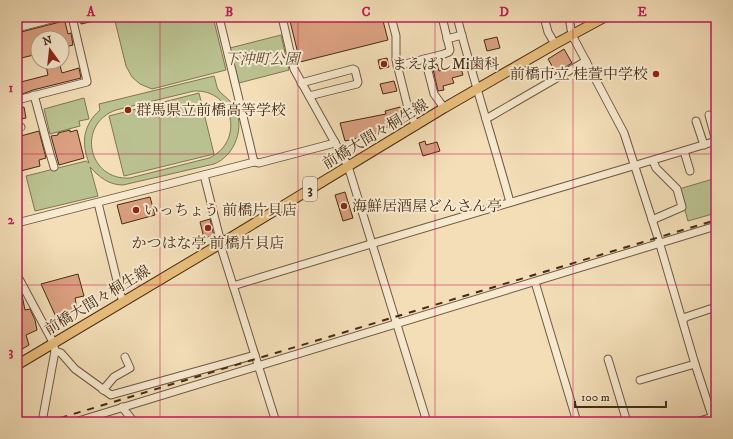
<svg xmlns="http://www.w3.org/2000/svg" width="733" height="439" font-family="'IM FELL DW Pica','Noto Serif JP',serif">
	<rect width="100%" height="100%" fill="#f3deb8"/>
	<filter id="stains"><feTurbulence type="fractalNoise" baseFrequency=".005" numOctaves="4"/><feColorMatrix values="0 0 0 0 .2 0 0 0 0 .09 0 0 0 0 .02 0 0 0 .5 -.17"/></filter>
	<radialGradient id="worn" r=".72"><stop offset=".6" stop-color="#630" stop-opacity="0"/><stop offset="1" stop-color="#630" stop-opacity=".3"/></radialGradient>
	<g fill="#bac190" stroke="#807652" fill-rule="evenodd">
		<polygon points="114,17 213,17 226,70 152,89 140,84 132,77 126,66"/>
		<polygon points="281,35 289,70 239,83 230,48"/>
		<path d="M 214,76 C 216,80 216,87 219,91 C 224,96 230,100 234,106 C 246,126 235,156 214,164 L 123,185 C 109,185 99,177 90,167 L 98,196 L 35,211 L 26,176 L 86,161 L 89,163 C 81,143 83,125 100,110 L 99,104 ZM 194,91 C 234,89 245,142 209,158 L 130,178 C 88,181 76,124 116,110 Z"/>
		<polygon points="199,93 214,154 124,176 109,116"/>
		<polygon points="84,98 89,119 79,121 80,126 50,134 44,109"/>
		<polygon points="713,179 716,190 716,213 688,221 679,189"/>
	</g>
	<g fill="#dba080" stroke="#452b15">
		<polygon points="80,17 103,17 103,19 81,24"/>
		<polygon points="289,17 382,17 388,40 300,62"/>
		<polygon points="64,18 68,34 71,33 73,45 62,48 62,38 38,38 38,54 17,59 17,33 60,22"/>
		<polygon points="497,37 500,48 487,51 484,40"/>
		<polygon points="564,49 572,63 556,73 548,59"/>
		<polygon points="387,58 389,67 380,69 378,60"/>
		<polygon points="45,62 59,62 62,73 79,68 81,78 33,90 17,96 17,83 48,75"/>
		<polygon points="437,64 439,71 460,65 463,75 452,78 454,83 443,86 444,90 438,91 432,65"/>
		<polygon points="394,81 397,91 383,94 380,84"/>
		<polygon points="24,107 26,118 17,120 17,109"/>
		<polygon points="400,107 404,123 383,128 384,132 345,141 340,123 386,114 385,111"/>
		<polygon points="70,130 70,132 77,130 84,158 59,165 51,136 58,135 58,133"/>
		<polygon points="39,131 46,158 39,160 40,166 17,172 17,137"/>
		<polygon points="425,141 426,145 437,142 440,151 423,156 419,143"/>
		<polygon points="345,192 353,218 343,221 335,195"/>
		<polygon points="150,197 155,215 122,224 117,205"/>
		<polygon points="210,219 214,236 204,238 200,222"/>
		<polygon points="78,274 84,296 75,298 77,309 64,312 65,314 56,317 41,284"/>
		<polygon points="22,295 25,310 30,309 35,320 37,330 26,335 29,345 17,352 17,296"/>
	</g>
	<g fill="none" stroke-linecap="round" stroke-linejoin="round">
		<g stroke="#70583e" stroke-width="9">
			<g id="minor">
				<polyline points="219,17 254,162"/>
				<polyline points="282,17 294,69 348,166 427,422"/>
				<polyline points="391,17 396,36 396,60 408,108 416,126"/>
				<path d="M 457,17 C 473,79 493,140 510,202"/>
				<polyline points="544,17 548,32 555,44"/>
				<polyline points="569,17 572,35 624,133 658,238 695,364 714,422"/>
				<polyline points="17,28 59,17"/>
				<polyline points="447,39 462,35"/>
				<polyline points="425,59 434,94 444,108"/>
				<polyline points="397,66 444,54 449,52 450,50 442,17"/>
				<polyline points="301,83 353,69 355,70 358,82 357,84 309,96"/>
				<polyline points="34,95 50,154"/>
				<polyline points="21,99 87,82 87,81 72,17"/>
				<polyline points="709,115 716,141"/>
				<polyline points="486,119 586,61"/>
				<polyline points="696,121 704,145"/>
				<polyline points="17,128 21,127"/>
				<polyline points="684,151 690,171"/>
				<polyline points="51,157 54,167"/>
				<polyline points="204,175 219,235 220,244 276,422"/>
				<polyline points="98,203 120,293 123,301"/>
				<polyline points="652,220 682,207 677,189 656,168 653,161"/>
				<polyline points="17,223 254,162 259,163 331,144 335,142"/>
				<polyline points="17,275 53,342 55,351 42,422"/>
				<polyline points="535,282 577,422"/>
				<path d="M 233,286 C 394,236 555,190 716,141"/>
				<polyline points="683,320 686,317 716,307"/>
				<polyline points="55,351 61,353 75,369 111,395 255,355"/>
				<polyline points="608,359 627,422"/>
				<polyline points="640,380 695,364"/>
				<polyline points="103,390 114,377 130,368 125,357"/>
				<polyline points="122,407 134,422"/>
				<polyline points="75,422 716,226"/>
				<polyline points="696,422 716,416"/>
			</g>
		</g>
		<g stroke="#452b15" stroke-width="11">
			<polyline id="major" points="17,365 220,244 444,108 555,44 605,17"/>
		</g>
		<use href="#minor" stroke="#f7ead1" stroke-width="7"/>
		<use href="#major" stroke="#eabf7c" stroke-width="9"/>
		<polyline stroke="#452b15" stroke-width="2" stroke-dasharray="7 7" stroke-linecap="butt" points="47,422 716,220"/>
	</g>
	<path fill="none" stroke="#c2185b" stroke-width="1" stroke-opacity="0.55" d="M 160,17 L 160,422M 298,17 L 298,422M 435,17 L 435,422M 573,17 L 573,422M 17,154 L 716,154M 17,285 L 716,285"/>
	<g fill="#8f2418" stroke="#f7ead1" stroke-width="1.5">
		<circle cx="384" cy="64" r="4"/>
		<circle cx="656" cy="74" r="4"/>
		<circle cx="128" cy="110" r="4"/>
		<circle cx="344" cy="206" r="4"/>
		<circle cx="136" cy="210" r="4"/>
		<circle cx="208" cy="228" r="4"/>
	</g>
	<g text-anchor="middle" stroke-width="4" stroke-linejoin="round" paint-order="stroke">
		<rect fill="#f7ead1" stroke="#7a644d" stroke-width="1" x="303" y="177" width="14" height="24" rx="3"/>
		<g font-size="14" font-weight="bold" fill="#452b15">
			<text x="310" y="194">3</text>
		</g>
		<g font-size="15" font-style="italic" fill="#5c492e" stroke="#f7ead1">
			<text x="262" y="64">下沖町公園</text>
		</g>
		<g font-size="15" fill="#452b15" stroke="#f7ead1" text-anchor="start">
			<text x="392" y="69">まえばしMi歯科</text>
			<text x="648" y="79" text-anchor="end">前橋市立 桂萱中学校</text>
			<text x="136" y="115">群馬県立前橋高等学校</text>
			<text x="352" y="211">海鮮居酒屋どんさん亭</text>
			<text x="144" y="215">いっちょう 前橋片貝店</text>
			<text x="208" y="248" text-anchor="middle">かつはな亭 前橋片貝店</text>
		</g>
		<g font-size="15" fill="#452b15" stroke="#f7ead1">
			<text transform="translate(375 134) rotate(-31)" y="5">前橋大間々桐生線</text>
			<text transform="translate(97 300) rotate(-31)" y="5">前橋大間々桐生線</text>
		</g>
	</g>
	<rect width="733" height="439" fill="none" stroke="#f3deb8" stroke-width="44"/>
	<g transform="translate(50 50) rotate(345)"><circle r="19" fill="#f7ead1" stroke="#b09e86"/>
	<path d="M0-3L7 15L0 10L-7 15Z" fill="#8f2418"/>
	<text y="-6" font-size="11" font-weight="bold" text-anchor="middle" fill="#452b15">N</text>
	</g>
	<path d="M575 401v6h91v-6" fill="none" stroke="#452b15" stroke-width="2"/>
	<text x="581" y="401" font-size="12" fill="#452b15" stroke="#f7ead1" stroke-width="3" paint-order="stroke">100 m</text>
	<rect x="22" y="22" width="689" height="395" fill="none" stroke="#c2185b" stroke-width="1.5"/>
	<g font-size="13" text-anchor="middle" font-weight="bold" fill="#c2185b">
		<text x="91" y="16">A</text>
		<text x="229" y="16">B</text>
		<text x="366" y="16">C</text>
		<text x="504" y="16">D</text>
		<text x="642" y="16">E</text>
		<text x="11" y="92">1</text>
		<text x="11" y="224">2</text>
		<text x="11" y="356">3</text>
	</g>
	<rect width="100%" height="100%" filter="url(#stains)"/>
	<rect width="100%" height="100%" fill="url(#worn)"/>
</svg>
